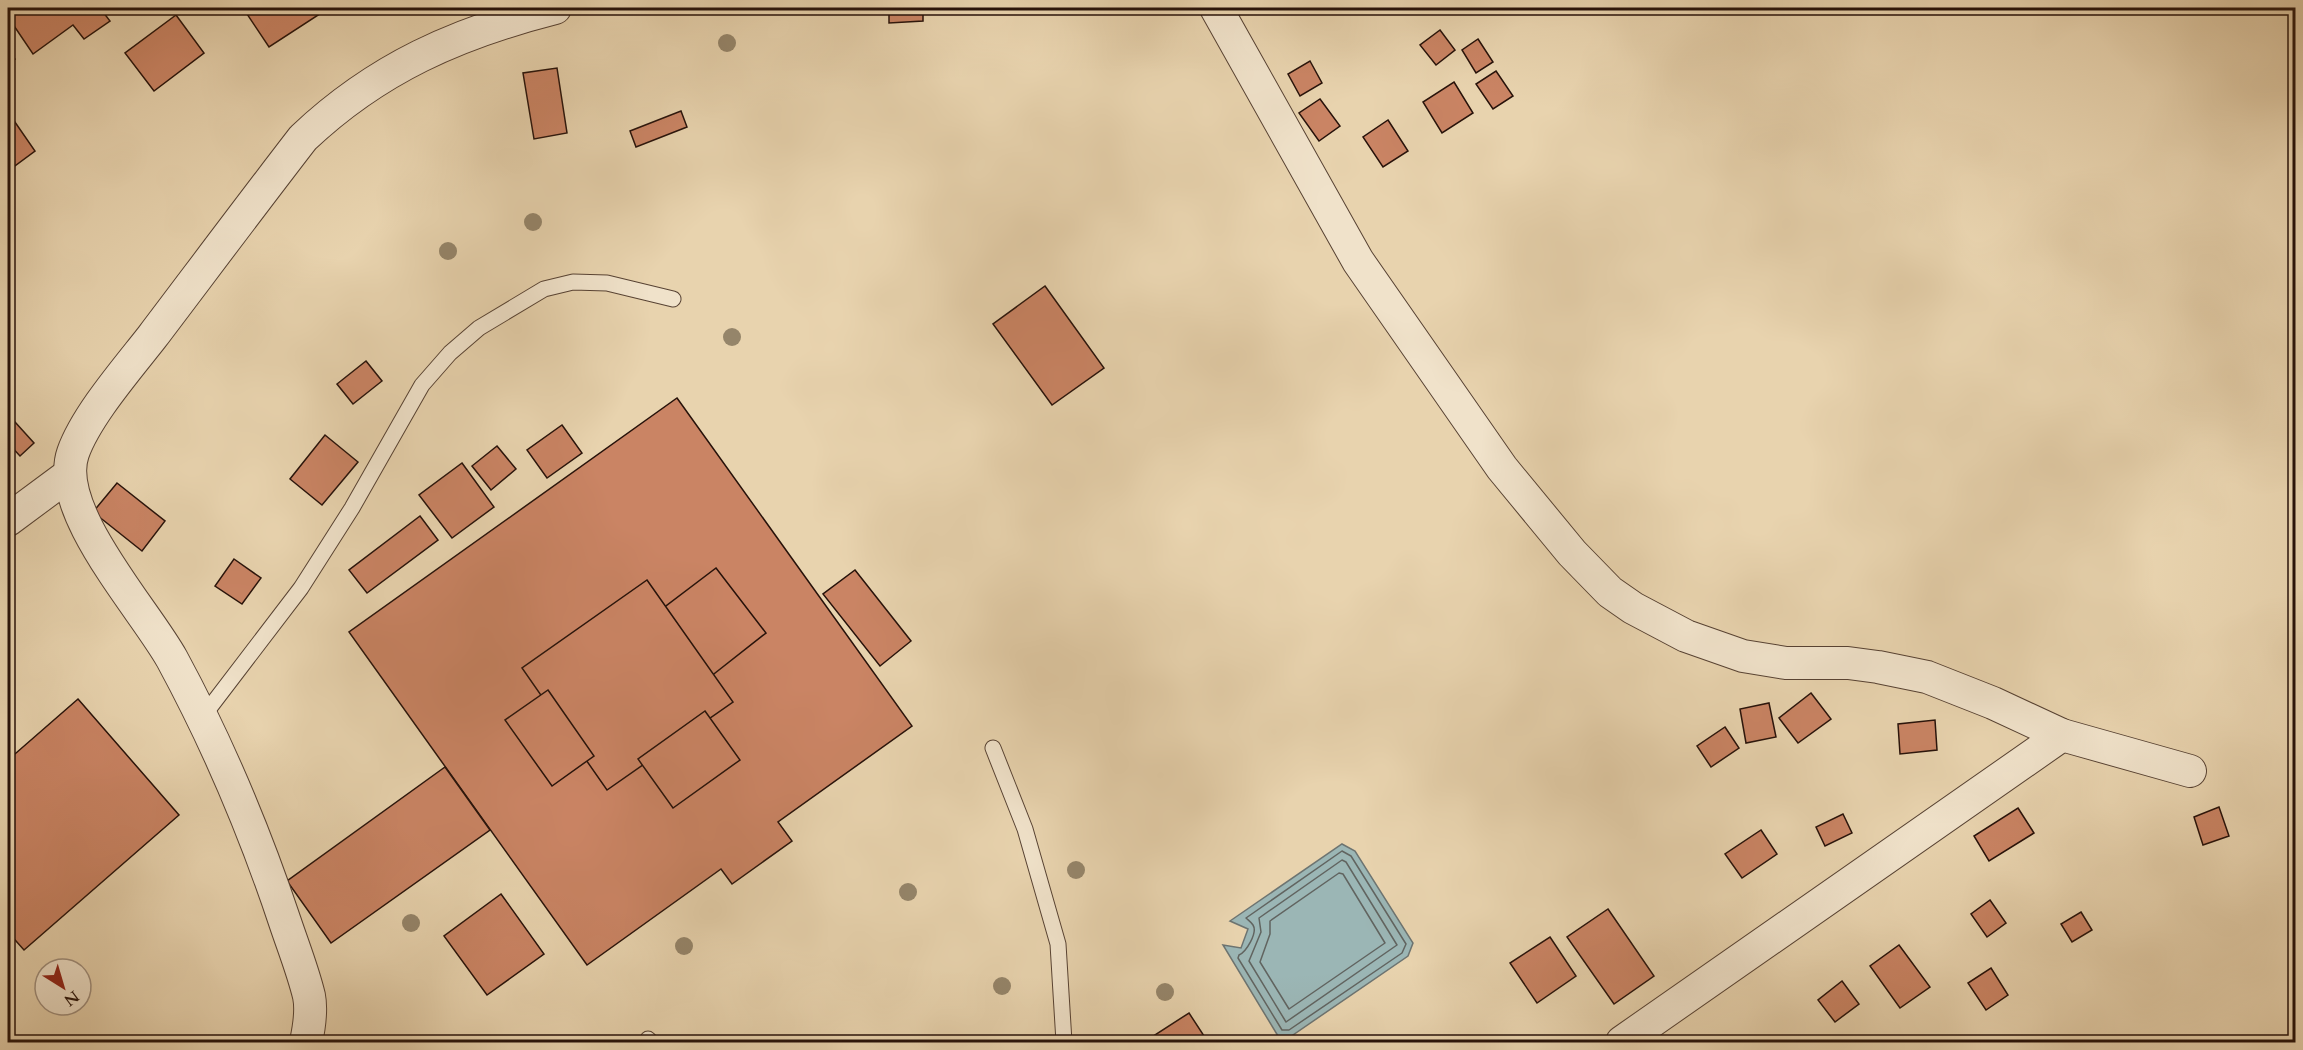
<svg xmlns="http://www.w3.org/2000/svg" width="2303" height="1050" font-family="Cardo,serif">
	<rect width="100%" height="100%" fill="#e8d3ae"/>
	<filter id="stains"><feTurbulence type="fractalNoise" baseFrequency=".00333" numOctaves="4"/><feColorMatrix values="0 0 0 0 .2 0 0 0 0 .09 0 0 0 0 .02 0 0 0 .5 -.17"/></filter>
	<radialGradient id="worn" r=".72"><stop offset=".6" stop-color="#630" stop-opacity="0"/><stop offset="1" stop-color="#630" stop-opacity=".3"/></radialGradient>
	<polygon fill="#9bb6b5" stroke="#6d7471" stroke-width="1.5" points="1342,844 1355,851 1413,943 1408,956 1290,1037 1278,1036 1223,945 1241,948 1248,929 1230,921"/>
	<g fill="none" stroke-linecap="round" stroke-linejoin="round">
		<g stroke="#616460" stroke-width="1.5">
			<path d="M 1342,851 L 1351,856 L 1406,944 L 1402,953 L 1289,1030 L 1282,1030 L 1238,958 L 1239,955 C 1246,952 1258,933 1253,925 C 1251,922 1248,920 1246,918 Z"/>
			<polygon points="1342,860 1346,862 1397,945 1286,1022 1249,961 1261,932 1259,918"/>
			<polygon points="1339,873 1343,874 1385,943 1289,1009 1260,962 1270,934 1270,921"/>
		</g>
	</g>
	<g fill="#ca8464" stroke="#27120a" stroke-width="1.5">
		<polygon points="8,8 100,8 110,21 84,39 73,25 33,54 8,17"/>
		<polygon points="243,8 329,8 269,47"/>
		<polygon points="889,8 923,8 923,21 889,23"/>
		<polygon points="176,15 204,53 154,91 125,53"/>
		<polygon points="1440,30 1455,50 1436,65 1420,45"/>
		<polygon points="1478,39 1493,62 1476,73 1462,50"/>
		<polygon points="8,49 15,59 8,65"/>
		<polygon points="1310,61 1322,83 1300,96 1288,74"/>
		<polygon points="557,68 567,133 534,139 523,73"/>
		<polygon points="1496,71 1513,96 1493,109 1476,84"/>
		<polygon points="1454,82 1473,113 1442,133 1423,102"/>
		<polygon points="1320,99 1340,126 1319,141 1299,113"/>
		<polygon points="681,111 687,127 636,147 630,131"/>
		<polygon points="8,112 35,151 8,171"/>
		<polygon points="1388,120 1408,151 1383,167 1363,137"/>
		<polygon points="1045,286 1104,368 1052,405 993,324"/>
		<polygon points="366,361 382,381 353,404 337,384"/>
		<polygon points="677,398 912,726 778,822 792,841 732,884 721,869 587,965 349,632"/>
		<polygon points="15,422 34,443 20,456 8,443 8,429"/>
		<polygon points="562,425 582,453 547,478 527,450"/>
		<polygon points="325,435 358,462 322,505 290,479"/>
		<polygon points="497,446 516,469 491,490 472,466"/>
		<polygon points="462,463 494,507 452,538 419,495"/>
		<polygon points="117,483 165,521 142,551 93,512"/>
		<polygon points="420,516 438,540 367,593 349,570"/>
		<polygon points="234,559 261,578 242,604 215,586"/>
		<polygon points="716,568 766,633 710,677 693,656 683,663 663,636 675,627 662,609"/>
		<polygon points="855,570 911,641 880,666 823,594"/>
		<polygon points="647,580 733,702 607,790 522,668"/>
		<polygon points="548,690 594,756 552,786 505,720"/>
		<polygon points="1811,693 1831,719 1798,743 1779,718"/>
		<polygon points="78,699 179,815 24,950 8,932 8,760"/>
		<polygon points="1769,703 1776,737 1746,743 1740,709"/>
		<polygon points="705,711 740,760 673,808 638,759"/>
		<polygon points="1935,720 1937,750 1900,754 1898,724"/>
		<polygon points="1725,727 1739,748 1711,767 1697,746"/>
		<polygon points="445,767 490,830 331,943 287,881"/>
		<polygon points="2219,807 2229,836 2203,845 2194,817"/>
		<polygon points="2018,808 2034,833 1989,861 1974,836"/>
		<polygon points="1843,814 1852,833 1825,846 1816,827"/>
		<polygon points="1761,830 1777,854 1742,878 1725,854"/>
		<polygon points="501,894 544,954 487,995 444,936"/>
		<polygon points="1990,900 2006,923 1987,937 1971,914"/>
		<polygon points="1608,909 1654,976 1614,1004 1567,937"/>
		<polygon points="2081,912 2092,930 2072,942 2061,924"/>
		<polygon points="1550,937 1576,976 1537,1003 1510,963"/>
		<polygon points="1899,945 1930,987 1900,1008 1870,966"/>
		<polygon points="1991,968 2008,995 1986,1010 1968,983"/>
		<polygon points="1842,981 1859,1004 1835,1022 1818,1000"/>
		<polygon points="1189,1013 1208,1042 1144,1042"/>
	</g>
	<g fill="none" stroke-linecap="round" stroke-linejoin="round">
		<g stroke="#574233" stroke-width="17">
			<g id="lane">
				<polyline points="201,719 301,588 352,508 422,385 450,353 479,328 544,289 573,282 607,283 673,299"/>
				<polyline points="993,748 1025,829 1058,944 1064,1042"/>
				<polyline points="648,1039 651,1042"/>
			</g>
		</g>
		<g stroke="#574233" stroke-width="34">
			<g id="street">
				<polyline points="1216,8 1358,261 1502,468 1572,553 1610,592 1633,608 1686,636 1743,656 1786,663 1848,663 1878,667 1927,677 1993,703 2062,735 2190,771"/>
				<polyline points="8,520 70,474"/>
				<path d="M 306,1042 C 309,1028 312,1011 309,996 C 303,971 293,946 285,922 C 255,832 217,742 172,659 C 145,610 53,510 73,453 C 86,416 127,369 152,337 C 202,271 252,204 303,138 C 377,68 457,33 555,8"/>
				<polyline points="1622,1042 2062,735"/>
			</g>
		</g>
		<use href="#lane" stroke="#f0e2ca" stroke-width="15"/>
		<use href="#street" stroke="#f0e2ca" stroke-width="32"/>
	</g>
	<g fill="#95856a">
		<circle cx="727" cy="43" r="9"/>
		<circle cx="533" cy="222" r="9"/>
		<circle cx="448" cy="251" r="9"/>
		<circle cx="732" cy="337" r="9"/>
		<circle cx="1076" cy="870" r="9"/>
		<circle cx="908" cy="892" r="9"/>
		<circle cx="411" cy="923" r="9"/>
		<circle cx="684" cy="946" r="9"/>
		<circle cx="1002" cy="986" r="9"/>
		<circle cx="1165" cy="992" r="9"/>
	</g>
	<rect width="2303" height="1050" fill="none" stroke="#e8d3ae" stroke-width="30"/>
	<rect x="9" y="9" width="2285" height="1032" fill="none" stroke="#27120a" stroke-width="3"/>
	<rect x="15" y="15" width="2273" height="1020" fill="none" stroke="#27120a" stroke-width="1.5"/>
	<g transform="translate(63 987) rotate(143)"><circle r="28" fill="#f0e2ca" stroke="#a08f7d" stroke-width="1.5"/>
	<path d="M0-4.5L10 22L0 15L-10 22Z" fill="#8f2418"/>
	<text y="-9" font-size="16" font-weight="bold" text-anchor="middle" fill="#27120a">N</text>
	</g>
	<rect width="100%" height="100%" filter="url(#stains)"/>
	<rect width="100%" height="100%" fill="url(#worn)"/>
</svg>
